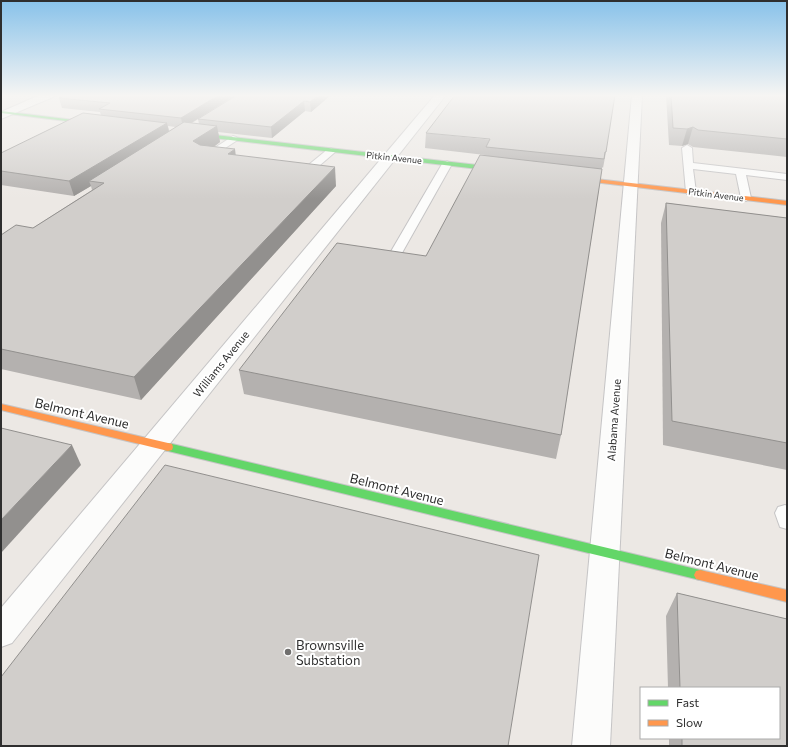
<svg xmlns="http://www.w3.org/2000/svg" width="788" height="747" font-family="Commissioner,sans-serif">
	<rect width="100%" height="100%" fill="#ece8e4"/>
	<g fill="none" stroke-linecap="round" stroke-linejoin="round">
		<g stroke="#c5c4c5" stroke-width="2">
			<g id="lane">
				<polygon points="233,136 236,137 238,139 236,141 207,160 204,161 199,158"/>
				<polygon points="687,145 692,148 693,163 787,174 787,180 746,175 751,198 746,201 741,198 736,174 693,169 696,192 695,194 687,194 686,192 682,148"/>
				<polygon points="331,148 336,151 334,153 312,172 295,171 290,168 295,165 306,167 328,149"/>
				<polygon points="447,161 452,164 398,260 396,263 388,263 386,260 442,164"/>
				<polygon points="785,505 787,506 787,529 780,527 775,513 778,507"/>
			</g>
		</g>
		<g stroke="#c5c4c5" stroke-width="2">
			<g id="street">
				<polygon points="40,95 54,95 53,97 1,119 1,112"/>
				<polygon points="435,95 446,95 12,643 1,647 1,608"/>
				<polygon points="632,95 642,95 610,746 572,746"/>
			</g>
		</g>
		<g stroke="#c5c4c5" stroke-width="2">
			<g id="fast">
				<polygon points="1,111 99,123 101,124 99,125 1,113"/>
				<polygon points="189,132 504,168 507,170 504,172 187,135 186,134"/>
				<polygon points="168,443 700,570 704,571 706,575 704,579 700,580 164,450 163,447 164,444"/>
			</g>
		</g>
		<g stroke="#c5c4c5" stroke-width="2">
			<g id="slow">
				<polygon points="570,176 787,201 787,205 568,179 567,178"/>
				<polygon points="1,404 168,443 172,444 173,447 172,450 168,451 1,410"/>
				<polygon points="700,570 787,590 787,602 696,579 694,575 696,571"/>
			</g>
		</g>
		<use href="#lane" fill="#fcfcfb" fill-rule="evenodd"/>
		<use href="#street" fill="#fcfcfb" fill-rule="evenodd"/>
		<use href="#fast" fill="#63d668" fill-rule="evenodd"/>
		<use href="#slow" fill="#ff974d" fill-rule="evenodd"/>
	</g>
	<g fill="#b4b1af" fill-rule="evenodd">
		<path d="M 66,95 L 236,95 L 192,123 L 199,124 L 198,119 L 331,95 L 311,112 L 305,111 L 272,138 L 218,132 L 220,142 L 214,147 L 236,155 L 336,186 L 141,400 L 1,369 L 1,235 L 33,228 L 92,190 L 91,186 L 74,196 L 1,185 L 1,153 L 101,115 L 100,112 L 62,108 L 59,98 ZM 168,126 L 176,127 L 169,131 Z"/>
		<polygon points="666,95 787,95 787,157 693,147 688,144 682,146 669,145"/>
		<polygon points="426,133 606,152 603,168 602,167 602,168 561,435 556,459 244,394 239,370 426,256 485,155 425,148"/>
		<polygon points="666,203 787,218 787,470 663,445 661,223"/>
		<polygon points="677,593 787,619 787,746 669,746 669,738 779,738 779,688 668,688 666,616"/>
	</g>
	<g fill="#92908e">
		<polygon points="219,95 236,95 183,128 181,118"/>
		<polygon points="319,95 331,95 311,112 310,102"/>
		<polygon points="304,101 305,111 272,138 271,127"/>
		<polygon points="167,123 170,136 89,181 91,186 74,196 69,181"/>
		<polygon points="217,126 220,142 197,159 193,141"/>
		<polygon points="693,127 688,144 682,146 687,129"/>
		<polygon points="235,149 237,166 228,154"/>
		<polygon points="335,167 336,186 141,400 134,377"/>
		<polygon points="72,445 81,465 1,553 1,520"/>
	</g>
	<g fill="#d1cecb" stroke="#92908e">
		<polygon points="66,95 219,95 181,118 99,109 110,103 59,98"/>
		<polygon points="237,95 319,95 310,102 304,101 271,127 198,119"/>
		<polygon points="455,95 615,95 606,152 605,152 604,159 486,147 490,139 426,133"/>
		<polygon points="671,95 787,95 787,139 698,130 693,127 687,129 673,128"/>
		<polygon points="83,113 167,123 69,181 1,171 1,153"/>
		<polygon points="184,122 217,126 193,141 200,145 235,149 228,154 335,167 134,377 1,349 1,235 16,225 33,228 104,183 89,181"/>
		<polygon points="480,155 602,169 561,435 239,370 337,243 426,256"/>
		<polygon points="666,203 787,218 787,443 672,421"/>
		<polygon points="1,428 72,445 1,520"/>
		<polygon points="165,465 539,555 508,746 1,746 1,677"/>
		<polygon points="677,593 787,619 787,746 682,746 682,738 779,738 779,688 680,688"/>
	</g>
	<linearGradient id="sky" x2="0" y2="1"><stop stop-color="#88c2ea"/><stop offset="0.48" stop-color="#f6f5f3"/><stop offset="1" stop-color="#f6f5f3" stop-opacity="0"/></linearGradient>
	<rect width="788" height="199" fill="url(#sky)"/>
	<circle fill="#706f6e" stroke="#fff" stroke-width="1.5" cx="288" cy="652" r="4"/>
	<g text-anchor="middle" stroke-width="4" stroke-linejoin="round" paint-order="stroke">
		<g font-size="9" fill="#2e2e2e" stroke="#fff">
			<text transform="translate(394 158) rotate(6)" y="3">Pitkin Avenue</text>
			<text transform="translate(716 195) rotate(7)" y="3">Pitkin Avenue</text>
		</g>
		<g font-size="11" fill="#2e2e2e" stroke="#fff">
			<text transform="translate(221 364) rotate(-51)" y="4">Williams Avenue</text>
			<text transform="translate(614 420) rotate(-86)" y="4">Alabama Avenue</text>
		</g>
		<g font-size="13" fill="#2e2e2e" stroke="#fff">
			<text transform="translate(82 413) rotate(13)" y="5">Belmont Avenue</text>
			<text transform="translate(397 489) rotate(14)" y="5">Belmont Avenue</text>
			<text transform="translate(712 564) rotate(14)" y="5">Belmont Avenue</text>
		</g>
		<g font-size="13" fill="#2e2e2e" stroke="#fff" text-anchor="start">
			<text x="296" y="650">Brownsville<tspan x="296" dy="15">Substation</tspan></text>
		</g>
	</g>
	<rect width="788" height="747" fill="none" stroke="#2e2e2e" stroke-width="4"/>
	<rect x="640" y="687" width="140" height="52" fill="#ffffff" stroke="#ababab"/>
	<rect x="648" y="700" width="20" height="6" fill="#63d668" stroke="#ababab"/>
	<text x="676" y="707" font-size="12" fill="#2e2e2e">Fast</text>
	<rect x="648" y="720" width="20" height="6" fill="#ff974d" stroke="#ababab"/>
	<text x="676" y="727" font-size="12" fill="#2e2e2e">Slow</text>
</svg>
